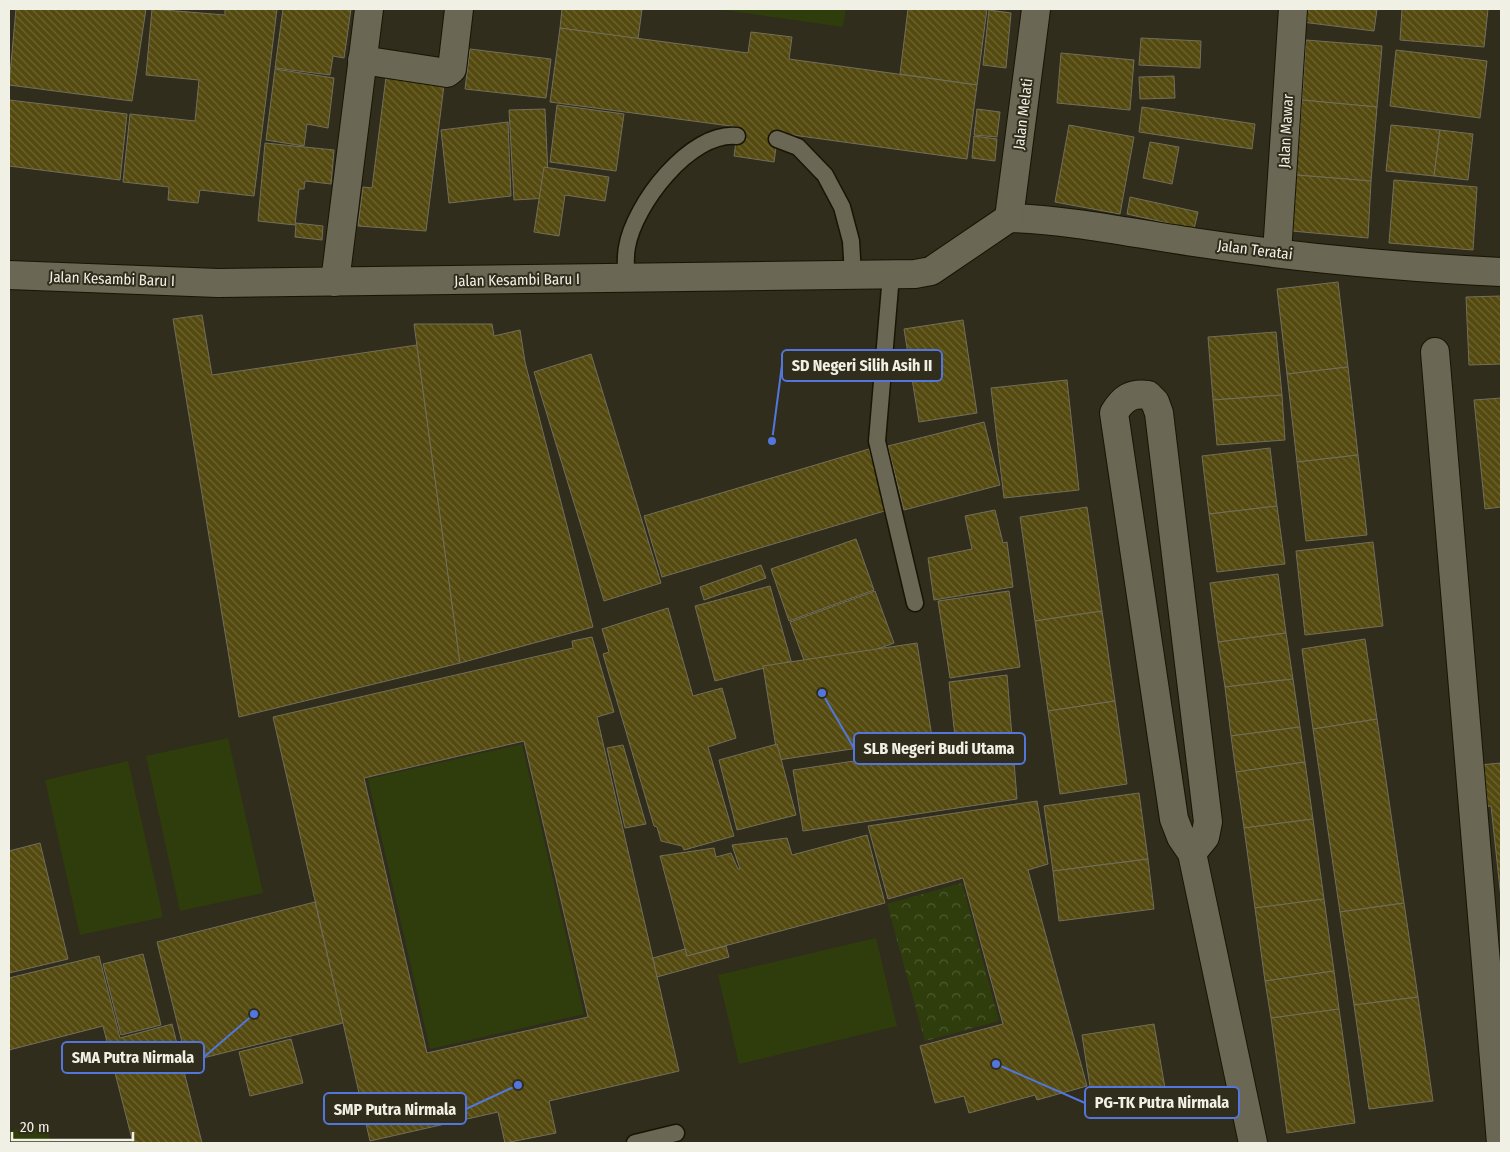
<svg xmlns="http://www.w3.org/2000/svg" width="1510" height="1152" font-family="'Fira Sans Condensed',sans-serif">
	<defs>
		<pattern id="park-crowns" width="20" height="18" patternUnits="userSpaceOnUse" patternTransform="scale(1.25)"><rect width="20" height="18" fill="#2f3d0c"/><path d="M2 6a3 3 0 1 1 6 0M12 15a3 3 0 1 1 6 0" fill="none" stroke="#4e592f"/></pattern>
		<pattern id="building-back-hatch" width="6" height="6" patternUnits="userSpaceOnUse" patternTransform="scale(1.25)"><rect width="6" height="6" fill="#544a10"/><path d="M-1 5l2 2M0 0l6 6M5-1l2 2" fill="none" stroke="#6d6433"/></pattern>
	</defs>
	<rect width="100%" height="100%" fill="#302d1c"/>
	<g fill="#2f3d0c">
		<polygon points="717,9 846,9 843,27"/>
		<polygon points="228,738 263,893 180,911 146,756"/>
		<polygon points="522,744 584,1014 430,1049 368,779"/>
		<polygon points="128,761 163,917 80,935 45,780"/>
		<polygon points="876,938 897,1026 739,1064 718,975"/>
		<polygon points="46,1122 51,1143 9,1143 9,1131"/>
	</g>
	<polygon fill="url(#park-crowns)" points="962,883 999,1021 925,1041 887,904"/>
	<g fill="url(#building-back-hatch)" stroke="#726e5b" fill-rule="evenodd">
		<polygon points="16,9 146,9 132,101 9,85"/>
		<polygon points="152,9 225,15 225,9 277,9 254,196 200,190 198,203 168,200 169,187 123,182 130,114 195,121 199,80 146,75"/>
		<polygon points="283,9 351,9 344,58 333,56 330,75 275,68"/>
		<polygon points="562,9 642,9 638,39 560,28"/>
		<polygon points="908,9 987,9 977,85 900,74"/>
		<polygon points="1304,9 1377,9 1374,31 1302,22"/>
		<polygon points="1402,9 1488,9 1484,47 1400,40"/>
		<polygon points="989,10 1011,13 1006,68 983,65"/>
		<polygon points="560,28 748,53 751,32 792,37 789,59 977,85 967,159 778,133 774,162 734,156 738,127 550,102"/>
		<polygon points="1141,38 1201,41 1200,68 1139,65"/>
		<polygon points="1306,40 1382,46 1377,107 1302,100"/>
		<polygon points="470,49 551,59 546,98 465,89"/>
		<polygon points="1396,50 1487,61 1480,118 1390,106"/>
		<polygon points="1061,53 1134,60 1130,110 1057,103"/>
		<polygon points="275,69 334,78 328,128 307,124 304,146 266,140"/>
		<polygon points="1174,76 1175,98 1140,99 1139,77"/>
		<polygon points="386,77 444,85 426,231 358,226 363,187 372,188"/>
		<polygon points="9,100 127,114 120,180 9,166"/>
		<polygon points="1302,100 1377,107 1371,181 1296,175"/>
		<polygon points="557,105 624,114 616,171 550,162"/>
		<polygon points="1142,107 1255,124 1252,149 1139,132"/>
		<polygon points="545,109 549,198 514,200 509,110"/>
		<polygon points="977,109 1000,112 997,137 974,135"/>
		<polygon points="508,122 511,196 449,203 441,130"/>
		<polygon points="1069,125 1134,137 1120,214 1055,202"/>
		<polygon points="1391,125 1440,130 1434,176 1386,171"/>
		<polygon points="1440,130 1473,134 1468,180 1434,176"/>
		<polygon points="974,136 997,139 995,161 972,158"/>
		<polygon points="1150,142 1179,147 1172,184 1143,178"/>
		<polygon points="265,143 334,150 331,184 305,181 304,189 299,189 295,225 258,221"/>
		<polygon points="544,167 609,177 605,201 565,195 559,236 534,232"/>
		<polygon points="1296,175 1371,181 1368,238 1292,231"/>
		<polygon points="1394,180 1477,187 1473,250 1389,243"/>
		<polygon points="1130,197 1198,212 1194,229 1127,214"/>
		<polygon points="296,223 323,226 322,240 295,237"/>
		<polygon points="1338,282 1348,367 1287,374 1277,289"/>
		<polygon points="1501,296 1501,364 1469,365 1466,297"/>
		<polygon points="202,315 212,375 417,345 460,663 239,717 173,319"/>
		<polygon points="963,320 977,413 919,422 904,329"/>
		<polygon points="414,324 492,324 494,336 520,330 525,362 593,627 460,663"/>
		<polygon points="1276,332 1282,395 1213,400 1208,337"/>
		<polygon points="591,354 661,583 604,601 534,372"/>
		<polygon points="1348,367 1358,455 1297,462 1287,374"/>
		<polygon points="1067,380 1079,490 1004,498 991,388"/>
		<polygon points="1282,395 1285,440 1217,445 1213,400"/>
		<polygon points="1501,398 1501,507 1485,509 1474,400"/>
		<polygon points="984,422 1000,485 904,510 888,446"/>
		<polygon points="1270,448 1277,506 1209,514 1202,456"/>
		<polygon points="869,449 888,510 662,577 644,516"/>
		<polygon points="1358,455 1367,535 1306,541 1297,462"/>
		<polygon points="1277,506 1285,564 1217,572 1209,514"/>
		<polygon points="1087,507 1102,611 1035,621 1020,517"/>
		<polygon points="995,510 1003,543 1007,542 1013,587 934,600 928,558 972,549 965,516"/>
		<polygon points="856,539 874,590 789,621 771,569"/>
		<polygon points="1373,542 1383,626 1305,635 1296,551"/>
		<polygon points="761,565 766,578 704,600 700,587"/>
		<polygon points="1278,574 1286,633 1218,642 1210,583"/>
		<polygon points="770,586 791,661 715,681 695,606"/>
		<polygon points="875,591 894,643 809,674 790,622"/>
		<polygon points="1009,591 1020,667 950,678 938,601"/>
		<polygon points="668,608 693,696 722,688 736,738 708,747 734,836 684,850 682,846 661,841 657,827 654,826 603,654 609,652 602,629"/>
		<polygon points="1102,611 1115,701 1048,711 1035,621"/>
		<polygon points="1286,633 1293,679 1225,687 1218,642"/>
		<path d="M 592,637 L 614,712 L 597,717 L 679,1071 L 549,1101 L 556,1133 L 505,1143 L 498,1112 L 370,1141 L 273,717 L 573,648 L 572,641 ZM 524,741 L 588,1017 L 427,1053 L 364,778 Z"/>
		<polygon points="1365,639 1377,719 1313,729 1302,649"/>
		<polygon points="917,643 932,737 778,760 763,666"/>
		<polygon points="1007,675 1017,799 803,831 793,770 956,746 949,682"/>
		<polygon points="1293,679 1300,727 1231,736 1225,687"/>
		<polygon points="1115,701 1127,784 1060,794 1048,711"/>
		<polygon points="1377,719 1404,903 1340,912 1313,729"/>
		<polygon points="1300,727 1305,762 1236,772 1231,736"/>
		<polygon points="777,744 796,815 737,830 719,760"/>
		<polygon points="623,745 646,824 625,828 607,748"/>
		<polygon points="1305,762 1313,819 1244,828 1236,772"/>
		<polygon points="1501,763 1501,898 1491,806 1481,807 1479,765"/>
		<polygon points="1139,793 1148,859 1053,871 1044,806"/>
		<polygon points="1037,801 1048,864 1028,870 1087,1086 1037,1100 1035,1095 969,1113 964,1096 935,1103 920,1046 1003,1024 963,878 888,899 868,826"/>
		<polygon points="1313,819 1324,899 1255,908 1244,828"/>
		<polygon points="867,835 885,903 687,956 660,856 714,848 716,857 731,853 738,869 740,869 732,845 787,838 792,855"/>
		<polygon points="40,843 68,959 9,973 9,851"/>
		<polygon points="1148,859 1154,909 1059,921 1053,871"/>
		<polygon points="1324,899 1334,971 1265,981 1255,908"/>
		<polygon points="315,902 343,1023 187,1062 157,942"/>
		<polygon points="1404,903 1418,997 1354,1005 1340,912"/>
		<polygon points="726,946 729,957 657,977 653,958 685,949 687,956"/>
		<polygon points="143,954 161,1025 121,1035 103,964"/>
		<polygon points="99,956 120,1038 172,1024 202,1143 133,1143 103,1026 9,1050 9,978"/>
		<polygon points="1334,971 1339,1009 1271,1018 1265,981"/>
		<polygon points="1418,997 1433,1101 1369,1109 1354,1005"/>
		<polygon points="1339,1009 1355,1123 1287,1133 1271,1018"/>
		<polygon points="1154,1024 1166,1094 1093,1106 1082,1035"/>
		<polygon points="291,1039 303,1083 250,1096 239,1052"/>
	</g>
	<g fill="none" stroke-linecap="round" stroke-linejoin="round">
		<g stroke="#181505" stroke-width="19">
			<g id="service">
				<polyline points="777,139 798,147 825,175 842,207 851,241 853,275"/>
				<polyline points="891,275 877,441 915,603"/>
				<path d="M 626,278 C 626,268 625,257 627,247 C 634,205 690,131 737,136"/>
				<polyline points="635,1143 676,1133"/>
			</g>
		</g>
		<g stroke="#181505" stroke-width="30">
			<g id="minor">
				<polyline points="362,60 447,73 452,69 459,9"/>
				<path d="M 1009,218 C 1074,220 1136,234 1200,243 C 1300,258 1401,267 1501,272"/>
				<polyline points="1009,218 1036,9"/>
				<polyline points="1277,253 1293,9"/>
				<polyline points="9,275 218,283 915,274 931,271 1009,218"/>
				<polyline points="335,282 369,9"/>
				<polyline points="1435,352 1501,1143"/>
				<path d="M 1192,853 L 1205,837 L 1208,822 L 1159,413 L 1155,402 L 1148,395 C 1131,393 1123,398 1114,413 L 1174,819 L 1181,837 L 1192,853 L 1253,1143"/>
			</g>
		</g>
		<use href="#service" stroke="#6a6754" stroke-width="16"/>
		<use href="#minor" stroke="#6a6754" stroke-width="28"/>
	</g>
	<g text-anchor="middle" stroke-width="4" stroke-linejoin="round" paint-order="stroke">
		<g font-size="15" fill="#f1f0e5" stroke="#302d1c">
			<text transform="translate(1023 114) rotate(-83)" y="5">Jalan Melati</text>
			<text transform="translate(1286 131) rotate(-87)" y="5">Jalan Mawar</text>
			<text transform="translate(1255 250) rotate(7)" y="5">Jalan Teratai</text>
			<text transform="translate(112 279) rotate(2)" y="5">Jalan Kesambi Baru I</text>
			<text transform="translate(517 280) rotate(-1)" y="5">Jalan Kesambi Baru I</text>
		</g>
	</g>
	<path fill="none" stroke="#5276db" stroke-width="2" d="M772 441L782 365M822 693L854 748M254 1014L204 1057M996 1064L1085 1103M518 1085L466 1109"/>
	<g fill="#5276db" stroke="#302d1c" stroke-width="2">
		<circle cx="772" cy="441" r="5"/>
		<circle cx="822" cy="693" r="5"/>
		<circle cx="254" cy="1014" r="5"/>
		<circle cx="996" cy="1064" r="5"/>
		<circle cx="518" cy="1085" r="5"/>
	</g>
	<g fill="#302d1c" stroke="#5276db" stroke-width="2">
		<rect x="782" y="350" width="160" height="31" rx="5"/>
		<rect x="854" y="733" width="171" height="31" rx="5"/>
		<rect x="62" y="1042" width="142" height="31" rx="5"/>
		<rect x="1085" y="1087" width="154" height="31" rx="5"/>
		<rect x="324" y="1093" width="142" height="31" rx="5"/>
	</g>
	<g font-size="16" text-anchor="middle" font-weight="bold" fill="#f1f0e5">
		<text x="862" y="371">SD Negeri Silih Asih II</text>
		<text x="939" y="754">SLB Negeri Budi Utama</text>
		<text x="133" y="1063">SMA Putra Nirmala</text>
		<text x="1162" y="1108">PG-TK Putra Nirmala</text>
		<text x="395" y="1115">SMP Putra Nirmala</text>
	</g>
	<rect width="1510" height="1152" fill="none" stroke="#f1f0e5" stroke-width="20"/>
	<path d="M12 1132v8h121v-8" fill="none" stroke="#f1f0e5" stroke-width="2.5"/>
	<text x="20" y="1132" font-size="15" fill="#f1f0e5" stroke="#302d1c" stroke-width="4" paint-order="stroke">20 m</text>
</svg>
